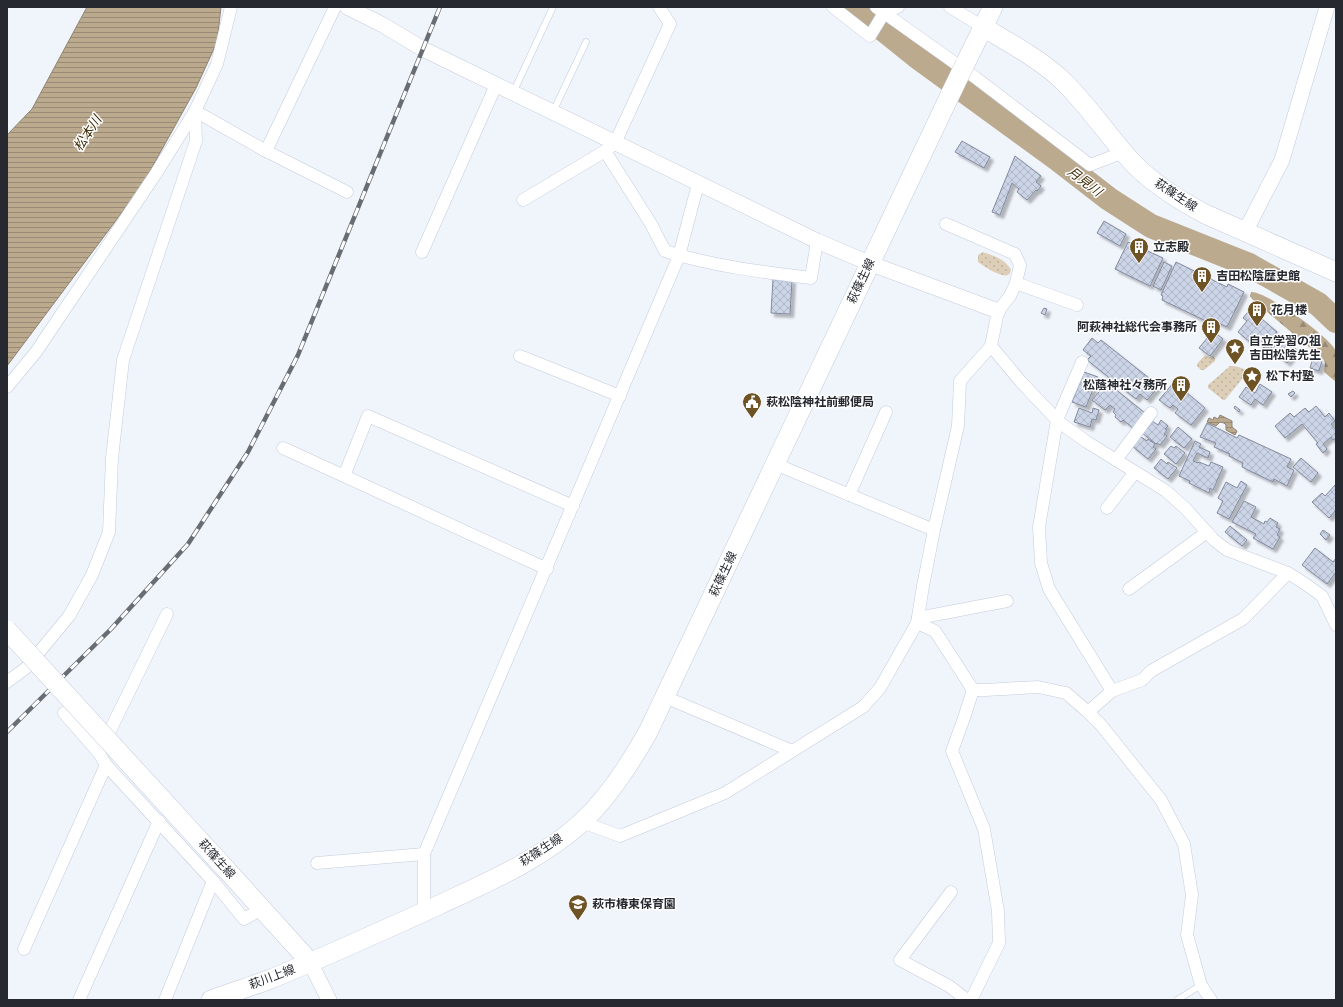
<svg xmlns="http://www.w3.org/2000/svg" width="1343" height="1007" font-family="Figtree,'Noto Sans JP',sans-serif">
	<defs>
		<pattern id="grass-dots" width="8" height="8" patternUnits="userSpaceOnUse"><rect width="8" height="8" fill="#ddceb8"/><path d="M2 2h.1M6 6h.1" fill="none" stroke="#beb19e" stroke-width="1.8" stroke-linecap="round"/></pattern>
		<pattern id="forest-firs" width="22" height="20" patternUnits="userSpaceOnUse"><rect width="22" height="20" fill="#bcaa8f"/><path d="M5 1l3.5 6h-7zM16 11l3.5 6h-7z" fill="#998a75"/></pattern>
		<pattern id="water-rules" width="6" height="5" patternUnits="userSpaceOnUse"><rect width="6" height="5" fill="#bcaa8f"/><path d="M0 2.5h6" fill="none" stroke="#998a75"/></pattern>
		<pattern id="building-cross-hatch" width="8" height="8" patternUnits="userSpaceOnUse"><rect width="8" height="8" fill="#ccd5e8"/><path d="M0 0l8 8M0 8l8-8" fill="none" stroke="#afb7c7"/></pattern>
		<filter id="shadow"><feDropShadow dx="3.5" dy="3.5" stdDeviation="1" flood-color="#0004"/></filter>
	</defs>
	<rect width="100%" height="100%" fill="#f0f4fb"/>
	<g fill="url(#grass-dots)">
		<path d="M 983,252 C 994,256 1005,259 1011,270 C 1010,272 1010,274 1008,275 C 1002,278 983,266 978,262 L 978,255 Z"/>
		<polygon points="1205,355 1210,357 1213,356 1215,359 1215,361 1204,370 1201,370 1197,366 1197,364"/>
		<path d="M 1230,366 C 1235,366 1242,367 1247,371 L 1247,373 L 1225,400 L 1223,400 L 1208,388 L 1208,385 Z"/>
	</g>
	<path fill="url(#forest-firs)" d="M 1251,292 C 1266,291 1330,337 1336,351 C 1338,357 1336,374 1336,382 L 1324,372 L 1325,363 L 1323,359 L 1252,299 L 1250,296 Z"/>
	<g fill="url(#water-rules)" stroke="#8f8372">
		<polygon points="87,7 221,7 217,42 196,88 141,187 7,366 7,135 32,109"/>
		<polygon points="1220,415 1232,421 1232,427 1237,431 1235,435 1226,430 1226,425 1224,423 1220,422 1216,426 1207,422 1209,418 1213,420 1214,417 1218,419"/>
	</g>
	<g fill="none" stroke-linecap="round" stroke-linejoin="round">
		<polyline stroke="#bcaa8f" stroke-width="24" points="855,7 916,56 1056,158 1109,199 1151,226 1249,265 1318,304 1336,321"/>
	</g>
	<g fill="url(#building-cross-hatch)" stroke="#82899b" filter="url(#shadow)">
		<polygon points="962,141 990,157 984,168 955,152"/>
		<polygon points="1015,156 1041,176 1036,182 1041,186 1037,191 1036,190 1027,200 1017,192 1019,189 1012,183 1000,215 992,212"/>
		<polygon points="1104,221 1126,234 1120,246 1097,233"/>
		<polygon points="1128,242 1163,258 1150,286 1115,269"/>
		<polygon points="1164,262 1172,266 1161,290 1153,286"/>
		<polygon points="1176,262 1227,287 1228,284 1244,292 1227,327 1208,318 1206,321 1162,300 1163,296 1161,295"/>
		<polygon points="773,279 792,280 790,314 771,313"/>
		<polygon points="1253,306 1259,312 1254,319 1259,323 1262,319 1277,332 1264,348 1253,338 1250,342 1238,332 1247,321 1243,318"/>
		<polygon points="1044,308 1047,309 1045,315 1041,313"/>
		<polygon points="1213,331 1223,339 1210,356 1199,348"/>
		<polygon points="1280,337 1297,350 1287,363 1270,349"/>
		<polygon points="1092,338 1098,343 1101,340 1159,386 1147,400 1140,394 1136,399 1087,360 1091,356 1083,350"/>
		<polygon points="1313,358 1322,361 1319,371 1310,368"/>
		<polygon points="1084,372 1098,377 1086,407 1072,402"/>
		<polygon points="1174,382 1205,408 1191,425 1175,413 1178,409 1173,405 1170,408 1159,400"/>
		<polygon points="1109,384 1145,413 1133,428 1123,420 1121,422 1115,417 1116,415 1113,412 1115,409 1110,405 1105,410 1092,400 1105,385 1107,387"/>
		<polygon points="1260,384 1272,392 1263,405 1255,399 1251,405 1239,397 1246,387 1255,393"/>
		<polygon points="1293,391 1295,393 1291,397 1288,394"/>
		<polygon points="1235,406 1240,410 1239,412 1234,408"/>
		<polygon points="1316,406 1325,417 1329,413 1335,421 1331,424 1336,430 1335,434 1336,438 1333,440 1331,437 1323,444 1327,449 1323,453 1316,444 1318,443 1302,424 1285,438 1275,426 1290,413 1294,417 1305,408 1309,412"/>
		<polygon points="1079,408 1092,413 1093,408 1099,410 1096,420 1092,419 1090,427 1074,422"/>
		<polygon points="1161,420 1168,426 1165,429 1167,430 1164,434 1167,436 1160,445 1157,443 1156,444 1142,433 1152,421 1158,425"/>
		<polygon points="1207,423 1237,438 1239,435 1291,459 1287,467 1294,470 1287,486 1274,479 1273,482 1242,467 1243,463 1229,456 1230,454 1214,447 1216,443 1200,437"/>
		<polygon points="1178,427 1192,439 1184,448 1170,437"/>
		<polygon points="1140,436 1147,441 1148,439 1155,444 1153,447 1156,449 1148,459 1132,446"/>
		<polygon points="1195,441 1201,444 1199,447 1210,452 1208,458 1197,453 1193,461 1198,463 1199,462 1209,466 1211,462 1223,467 1213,490 1210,488 1209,493 1189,483 1190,481 1179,476"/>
		<polygon points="1171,446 1174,448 1176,446 1185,453 1176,464 1164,454"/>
		<polygon points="1301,458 1318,473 1311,482 1293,467"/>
		<polygon points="1161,459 1167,464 1168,462 1177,468 1168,479 1154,468"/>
		<polygon points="1241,481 1247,485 1229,519 1217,513 1223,501 1218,498 1226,482 1237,488"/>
		<polygon points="1336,484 1336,510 1329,518 1312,502 1322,493 1325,496"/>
		<polygon points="1244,501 1256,507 1251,517 1264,524 1265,521 1267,522 1270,518 1278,523 1276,527 1280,529 1277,535 1280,537 1273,549 1253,538 1256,534 1232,522"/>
		<polygon points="1230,526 1247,540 1242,546 1225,532"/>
		<polygon points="1323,530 1330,535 1326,540 1320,534"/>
		<polygon points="1315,548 1333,562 1336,558 1336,572 1327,584 1302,565"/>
	</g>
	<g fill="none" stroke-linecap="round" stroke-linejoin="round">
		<g stroke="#c3ccde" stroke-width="7">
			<g id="service">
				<polyline points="513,93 553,7"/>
				<polyline points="553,112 586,42"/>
				<polyline points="1177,1000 1201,985"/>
			</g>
		</g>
		<g stroke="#c3ccde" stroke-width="13">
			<g id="minor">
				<polyline points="335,7 266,151 347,192"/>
				<path d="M 659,7 L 670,24 L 615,143 L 605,151 L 651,224 L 665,251 C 712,266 762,272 811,278 L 817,241"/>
				<polyline points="833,7 870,36 884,13 898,7"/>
				<polyline points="876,7 976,78 1090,165 1124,152"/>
				<polyline points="950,7 983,27"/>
				<polyline points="195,111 266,151"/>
				<polyline points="523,200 605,151"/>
				<polyline points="946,224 1015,254 1020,265 1016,283 1010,296 998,311 991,346 1021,382 1060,423 1087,442 1166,491 1185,508 1214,540 1227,550 1288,573 1304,583 1322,596 1336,625"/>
				<polyline points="422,252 496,85"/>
				<polyline points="1016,283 1077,305"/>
				<polyline points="520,356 620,396"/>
				<polyline points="1082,362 1057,420 1039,527 1041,563 1049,589 1112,691"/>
				<polyline points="7,387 36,352 155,175 195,111 217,64 231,7"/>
				<polyline points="283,448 547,569"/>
				<polyline points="1116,460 1151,413"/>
				<polyline points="775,464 934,530"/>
				<polyline points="344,476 368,416 573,506"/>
				<polyline points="849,495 886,412"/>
				<polyline points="1107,508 1135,472"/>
				<polyline points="1129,589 1207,532"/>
				<polyline points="918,618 1007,601"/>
				<polyline points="917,623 935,631 973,690 964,718 952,751 984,829 998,911 999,943 971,1000"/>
				<polyline points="7,682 26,668 69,616 92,575 109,532 112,458 123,360 196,141 195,111"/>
				<polyline points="973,690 985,690 1038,687 1066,693 1088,712 1101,725 1161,800 1184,844 1192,895 1187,935 1201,985 1211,1000"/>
				<polyline points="665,697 792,751"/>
				<polyline points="1088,712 1112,691 1142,680 1151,671 1243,619 1288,573"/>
				<polyline points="64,713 99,753 106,765 213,881 244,919 262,909"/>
				<polyline points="104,743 167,614"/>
				<polyline points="582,822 620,836 725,793 863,707 880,688 917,623 923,586 934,530 958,426 960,381 991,346"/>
				<polyline points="317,863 424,854"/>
				<polyline points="951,892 900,960 949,986 967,1000"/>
				<polyline points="424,911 424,854 679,256 698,184"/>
				<polyline points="24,949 106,765"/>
				<polyline points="79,1000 159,821"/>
				<polyline points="165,1000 213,881"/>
			</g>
		</g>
		<g stroke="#c3ccde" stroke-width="16">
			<g id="tertiary">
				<polyline points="347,7 383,25 423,49 817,241 869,263 998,311"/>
				<polyline points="1245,232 1282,160 1327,7"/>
				<polyline points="310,962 329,1000"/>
			</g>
		</g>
		<g stroke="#c3ccde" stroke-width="20">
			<g id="primary">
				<path d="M 983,27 C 1008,42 1041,60 1062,80 C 1088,105 1108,136 1133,163 C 1153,184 1179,200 1205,214 L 1336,272"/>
				<polyline points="965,64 993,7"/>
				<polyline points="225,868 310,962"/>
				<path d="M 211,1000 C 230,993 249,987 268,980 C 325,957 382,931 439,905 C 488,882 542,859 582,822 C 609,797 630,764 648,732 L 950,95"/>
			</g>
		</g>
		<use href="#service" stroke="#fff" stroke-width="6"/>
		<use href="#minor" stroke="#fff" stroke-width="12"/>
		<use href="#tertiary" stroke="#fff" stroke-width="15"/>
		<use href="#primary" stroke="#fff" stroke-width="19"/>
		<g stroke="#686c73" stroke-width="4.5">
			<polyline id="rail" points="7,732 111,629 188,544 248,452 298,355 440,7"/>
		</g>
		<use href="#rail" stroke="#fff" stroke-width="3" stroke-dasharray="9" stroke-linecap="butt"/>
		<g stroke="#c3ccde" stroke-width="20" stroke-linecap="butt">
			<g id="primary-bridge">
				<polyline points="950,95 965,64"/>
				<polyline points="7,630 225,868"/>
			</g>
		</g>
		<use href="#primary-bridge" stroke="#fff" stroke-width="19"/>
	</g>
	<defs>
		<g id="building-pin" transform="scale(1)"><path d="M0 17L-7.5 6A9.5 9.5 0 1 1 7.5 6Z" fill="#6e5325" stroke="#fff"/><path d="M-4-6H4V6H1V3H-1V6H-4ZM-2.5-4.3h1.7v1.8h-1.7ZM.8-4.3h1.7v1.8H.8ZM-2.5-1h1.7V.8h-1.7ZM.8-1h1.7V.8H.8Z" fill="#fff"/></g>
		<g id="sight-pin" transform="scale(1)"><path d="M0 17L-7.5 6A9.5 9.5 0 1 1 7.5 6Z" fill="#6e5325" stroke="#fff"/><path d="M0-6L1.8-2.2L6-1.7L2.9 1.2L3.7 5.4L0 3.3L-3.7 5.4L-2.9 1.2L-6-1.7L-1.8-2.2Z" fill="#fff"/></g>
		<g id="civic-pin" transform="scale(1)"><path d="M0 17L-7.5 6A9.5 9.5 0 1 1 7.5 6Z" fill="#6e5325" stroke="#fff"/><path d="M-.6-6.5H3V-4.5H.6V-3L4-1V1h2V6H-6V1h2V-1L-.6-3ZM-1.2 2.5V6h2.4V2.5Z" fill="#fff"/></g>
		<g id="school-pin" transform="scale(1)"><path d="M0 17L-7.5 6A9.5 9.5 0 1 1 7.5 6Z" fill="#6e5325" stroke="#fff"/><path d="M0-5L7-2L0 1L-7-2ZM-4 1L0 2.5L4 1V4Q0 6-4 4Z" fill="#fff"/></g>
	</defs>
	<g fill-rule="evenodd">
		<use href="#building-pin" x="1139" y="247"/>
		<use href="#building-pin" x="1202" y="276"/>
		<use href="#building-pin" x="1257" y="310"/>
		<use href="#building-pin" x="1211" y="327"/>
		<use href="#sight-pin" x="1235" y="348"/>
		<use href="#sight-pin" x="1252" y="376"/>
		<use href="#building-pin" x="1181" y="385"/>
		<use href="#civic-pin" x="752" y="402"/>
		<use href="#school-pin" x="578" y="904"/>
	</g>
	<g text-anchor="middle" stroke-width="3" stroke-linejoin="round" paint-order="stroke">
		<g font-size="12" fill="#262930" stroke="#fff">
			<text transform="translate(1176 195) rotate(34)" y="4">萩篠生線</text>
			<text transform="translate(861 281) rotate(-65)" y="4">萩篠生線</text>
			<text transform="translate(723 574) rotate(-65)" y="4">萩篠生線</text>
			<text transform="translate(541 850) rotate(-33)" y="4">萩篠生線</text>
			<text transform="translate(217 859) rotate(48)" y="4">萩篠生線</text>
			<text transform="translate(272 977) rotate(-21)" y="4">萩川上線</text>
		</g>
		<g font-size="12" font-weight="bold" fill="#262930" stroke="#fff" text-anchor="start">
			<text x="1153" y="251">立志殿</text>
			<text x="1216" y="280">吉田松陰歴史館</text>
			<text x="1271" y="314">花月楼</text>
			<text x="1197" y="331" text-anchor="end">阿萩神社総代会事務所</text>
			<text x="1249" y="345">自立学習の祖<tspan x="1249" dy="14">吉田松陰先生</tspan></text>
			<text x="1266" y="380">松下村塾</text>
			<text x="1167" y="389" text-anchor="end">松蔭神社々務所</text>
			<text x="766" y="406">萩松陰神社前郵便局</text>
			<text x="592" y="908">萩市椿東保育園</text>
		</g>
		<g font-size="13" font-style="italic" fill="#3f2b06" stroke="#fff">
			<text transform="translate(87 133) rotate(-57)" y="5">松本川</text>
			<text transform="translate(1085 181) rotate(37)" y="5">月見川</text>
		</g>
	</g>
	<rect width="1343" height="1007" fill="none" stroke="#262930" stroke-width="16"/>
</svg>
